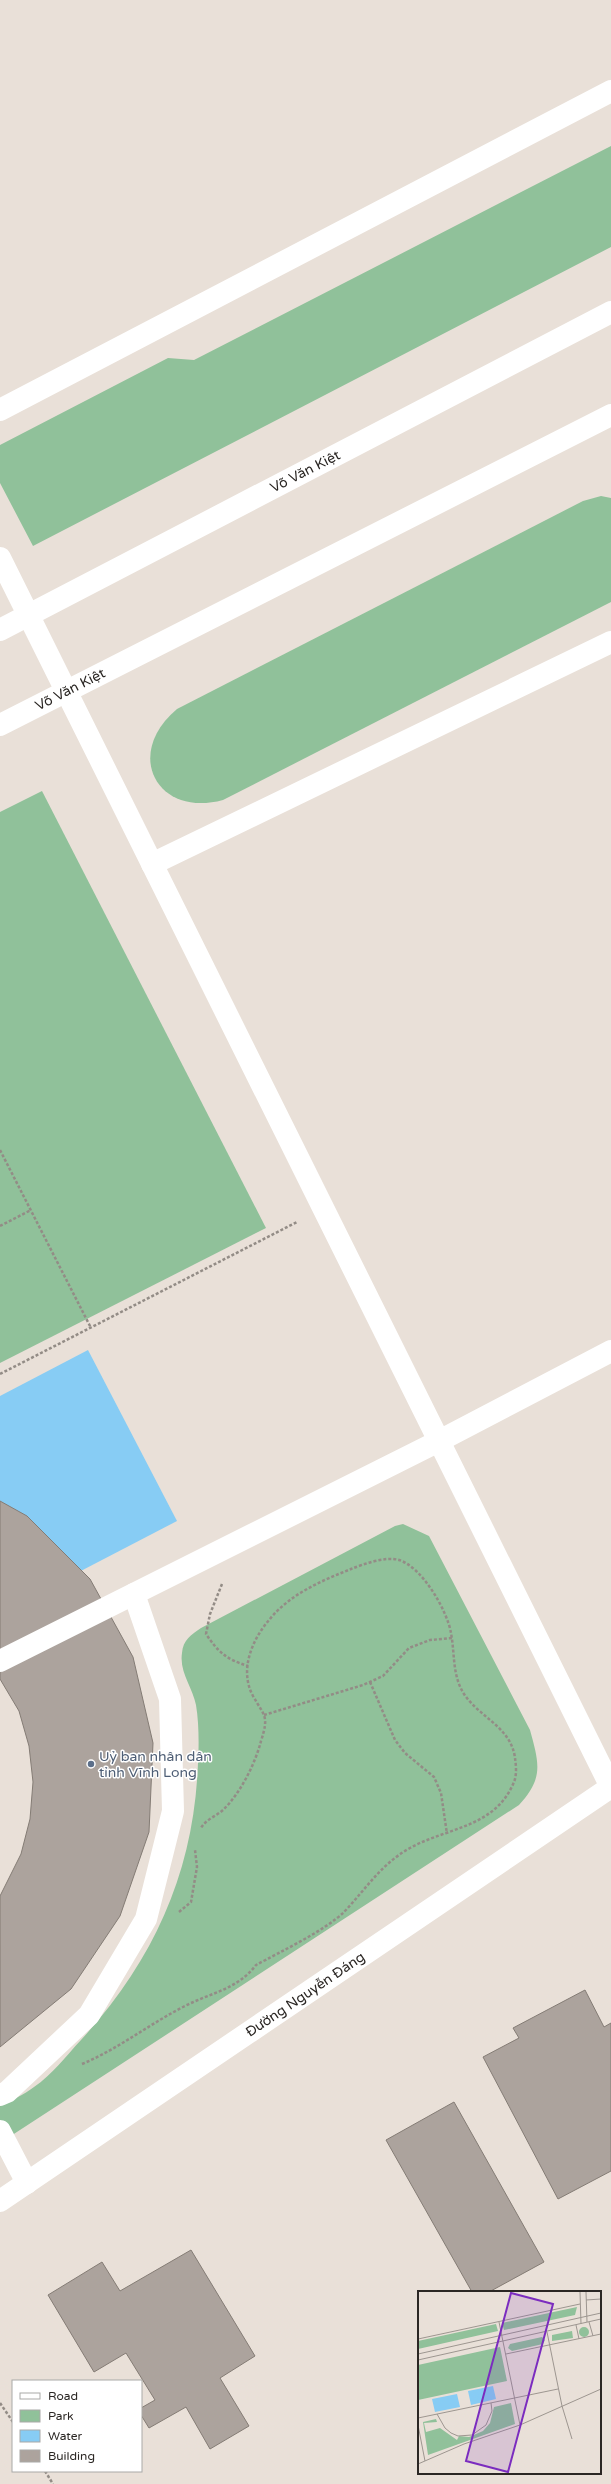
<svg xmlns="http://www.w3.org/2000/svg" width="611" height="2484" font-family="'Varela Round',sans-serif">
	<rect width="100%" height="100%" fill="#e9e0d8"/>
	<g fill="#90c19a">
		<polygon points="611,146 611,247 33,546 0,483 0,445 168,358 194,360"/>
		<path d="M 601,496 L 611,498 L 611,602 L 223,800 C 157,818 123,754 177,709 L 583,501 Z"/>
		<polygon points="42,791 266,1228 0,1363 0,812"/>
		<path d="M 403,1524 L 429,1536 L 530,1730 C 539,1763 544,1778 519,1805 L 0,2143 L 0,2106 C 11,2100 24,2095 34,2087 C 52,2075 66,2056 81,2040 C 154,1960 194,1872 198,1763 C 199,1745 199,1723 196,1705 C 193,1688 179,1672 182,1653 C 183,1640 191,1635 201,1628 L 395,1526 Z"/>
	</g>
	<polygon fill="#87ccf4" points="88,1350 177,1521 0,1613 0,1396"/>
	<g fill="#aca39d" stroke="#847c75">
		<polygon points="0,1501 27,1516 90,1579 133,1657 153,1743 149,1832 120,1916 71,1989 0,2047 0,1896 21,1854 30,1819 33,1782 29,1746 19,1711 0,1679"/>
		<polygon points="585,1990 604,2027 611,2023 611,2171 558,2199 483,2057 519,2038 513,2028"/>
		<polygon points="454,2102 544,2262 489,2292 472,2292 386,2140"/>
		<polygon points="191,2250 255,2356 220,2378 249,2426 210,2449 186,2407 149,2428 141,2415 141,2408 155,2400 126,2353 94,2372 48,2295 102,2262 120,2291"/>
	</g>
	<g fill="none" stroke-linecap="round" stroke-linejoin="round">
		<g stroke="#938c86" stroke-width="2.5" stroke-dasharray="3 2" stroke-linecap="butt">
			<polyline points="0,1150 91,1328"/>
			<polyline points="0,1226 31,1210"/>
			<polyline points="0,1374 297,1222"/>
			<path d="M 222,1584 L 210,1614 L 206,1634 C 219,1653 226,1659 248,1666"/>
			<polyline points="370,1682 395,1740 405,1753 434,1777 441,1793 447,1834"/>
			<polyline points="264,1715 363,1685 383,1676 409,1648 430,1640 452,1638"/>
			<polyline points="179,1912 191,1902 197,1867 195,1850"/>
			<path d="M 82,2064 C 118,2049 148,2025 183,2007 C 209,1993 237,1990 256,1965 C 280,1952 326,1930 344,1912 C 366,1889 381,1864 410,1848 C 448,1827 495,1828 514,1782 C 517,1775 516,1765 515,1758 C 511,1727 480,1718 464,1694 C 452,1675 455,1654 451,1633 C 447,1610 422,1567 399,1560 C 385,1556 364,1564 351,1569 C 321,1581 290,1594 269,1620 C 252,1640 239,1670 253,1696 C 265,1717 269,1716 261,1741 C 255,1764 241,1792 224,1809 C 217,1816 206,1819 201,1828"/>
			<polyline points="0,2403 13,2422"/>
			<polyline points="45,2471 53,2484"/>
		</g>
		<g stroke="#fff" stroke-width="22">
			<polyline points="0,410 611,91"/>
			<polyline points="0,558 611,1787 0,2201"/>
			<polyline points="152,864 611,642"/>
			<polyline points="0,1661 439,1441 611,1351"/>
			<polyline points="0,2095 7,2092 89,2015 146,1919 173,1811 170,1699 134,1594"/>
			<polyline points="0,2131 27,2183"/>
		</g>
		<g stroke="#fff" stroke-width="22">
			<polyline points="0,630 611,312"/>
			<polyline points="0,725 611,415"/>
		</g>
	</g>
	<circle fill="#5c6f8a" stroke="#fff" stroke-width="1.5" cx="91" cy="1764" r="4"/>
	<g text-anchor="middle" stroke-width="3" stroke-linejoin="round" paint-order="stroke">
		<g font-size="14" fill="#2b2724" stroke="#fff">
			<text transform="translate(305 471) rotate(-27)" y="5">Võ Văn Kiệt</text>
			<text transform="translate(70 689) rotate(-27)" y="5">Võ Văn Kiệt</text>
			<text transform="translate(305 1994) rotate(-34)" y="5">Đường Nguyễn Đáng</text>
		</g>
		<g font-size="14" fill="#4e5e75" stroke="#fff" text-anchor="start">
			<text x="99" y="1761">Uỷ ban nhân dân<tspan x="99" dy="16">tỉnh Vĩnh Long</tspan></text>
		</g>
	</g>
	<g transform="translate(418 2291)">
		<rect width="183" height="183" fill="#e9e0d8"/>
		<path d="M 159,16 L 157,24 L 86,39 L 84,32 ZM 78,33 L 80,40 L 0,58 L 0,50 ZM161 41a5 5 0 1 1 10 0a5 5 0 1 1-10 0ZM 154,40 L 155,47 L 134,50 L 134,44 ZM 124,46 L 127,49 L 125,53 L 94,60 L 90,57 L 92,53 ZM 82,56 L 89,90 L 0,109 L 0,74 ZM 93,112 L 97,133 L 10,164 L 5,131 L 18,128 L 19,131 L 6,132 L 8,141 L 22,137 L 39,149 L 41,145 L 51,146 L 65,140 L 72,132 L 76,116 Z" fill="#90c19a"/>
		<path d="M 75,95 L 78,108 L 53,114 L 50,100 ZM 39,103 L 42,116 L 17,121 L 14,108 Z" fill="#87ccf4"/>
		<path fill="none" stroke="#9d9690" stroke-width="1" d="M 162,1 L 163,33M 168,1 L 169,31M 168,9 L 183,8M 81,31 L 102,134M 171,31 L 175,45M 158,34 L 161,48M 129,41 L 144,115 L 154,148M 0,48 L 162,13M 0,63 L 183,22M 88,63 L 183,43M 0,69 L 183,28M 19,123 L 27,137 L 33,142 L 40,145 L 54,144 L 68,134 L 74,120 L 73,112M 0,127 L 140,98M 0,134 L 7,170M 0,173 L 46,153 L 102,134 L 183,98"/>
		<path fill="#7b2cbf" fill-opacity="0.15" stroke="#7b2cbf" stroke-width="2" d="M 93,2 L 135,13 L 90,181 L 48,170 Z"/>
		<rect width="183" height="183" fill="none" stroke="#2b2724" stroke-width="2"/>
	</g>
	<rect x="12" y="2380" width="130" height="92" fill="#ffffff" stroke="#aaa9a7"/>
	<rect x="20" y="2393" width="20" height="6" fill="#ffffff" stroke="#aaa9a7"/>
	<text x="48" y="2400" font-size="12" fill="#2b2724">Road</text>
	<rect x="20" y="2410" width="20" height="12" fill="#90c19a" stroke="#aaa9a7"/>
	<text x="48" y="2420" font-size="12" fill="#2b2724">Park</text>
	<rect x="20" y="2430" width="20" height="12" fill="#87ccf4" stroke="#aaa9a7"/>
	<text x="48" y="2440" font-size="12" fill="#2b2724">Water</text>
	<rect x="20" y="2450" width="20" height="12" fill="#aca39d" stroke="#aaa9a7"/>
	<text x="48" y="2460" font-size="12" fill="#2b2724">Building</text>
</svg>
